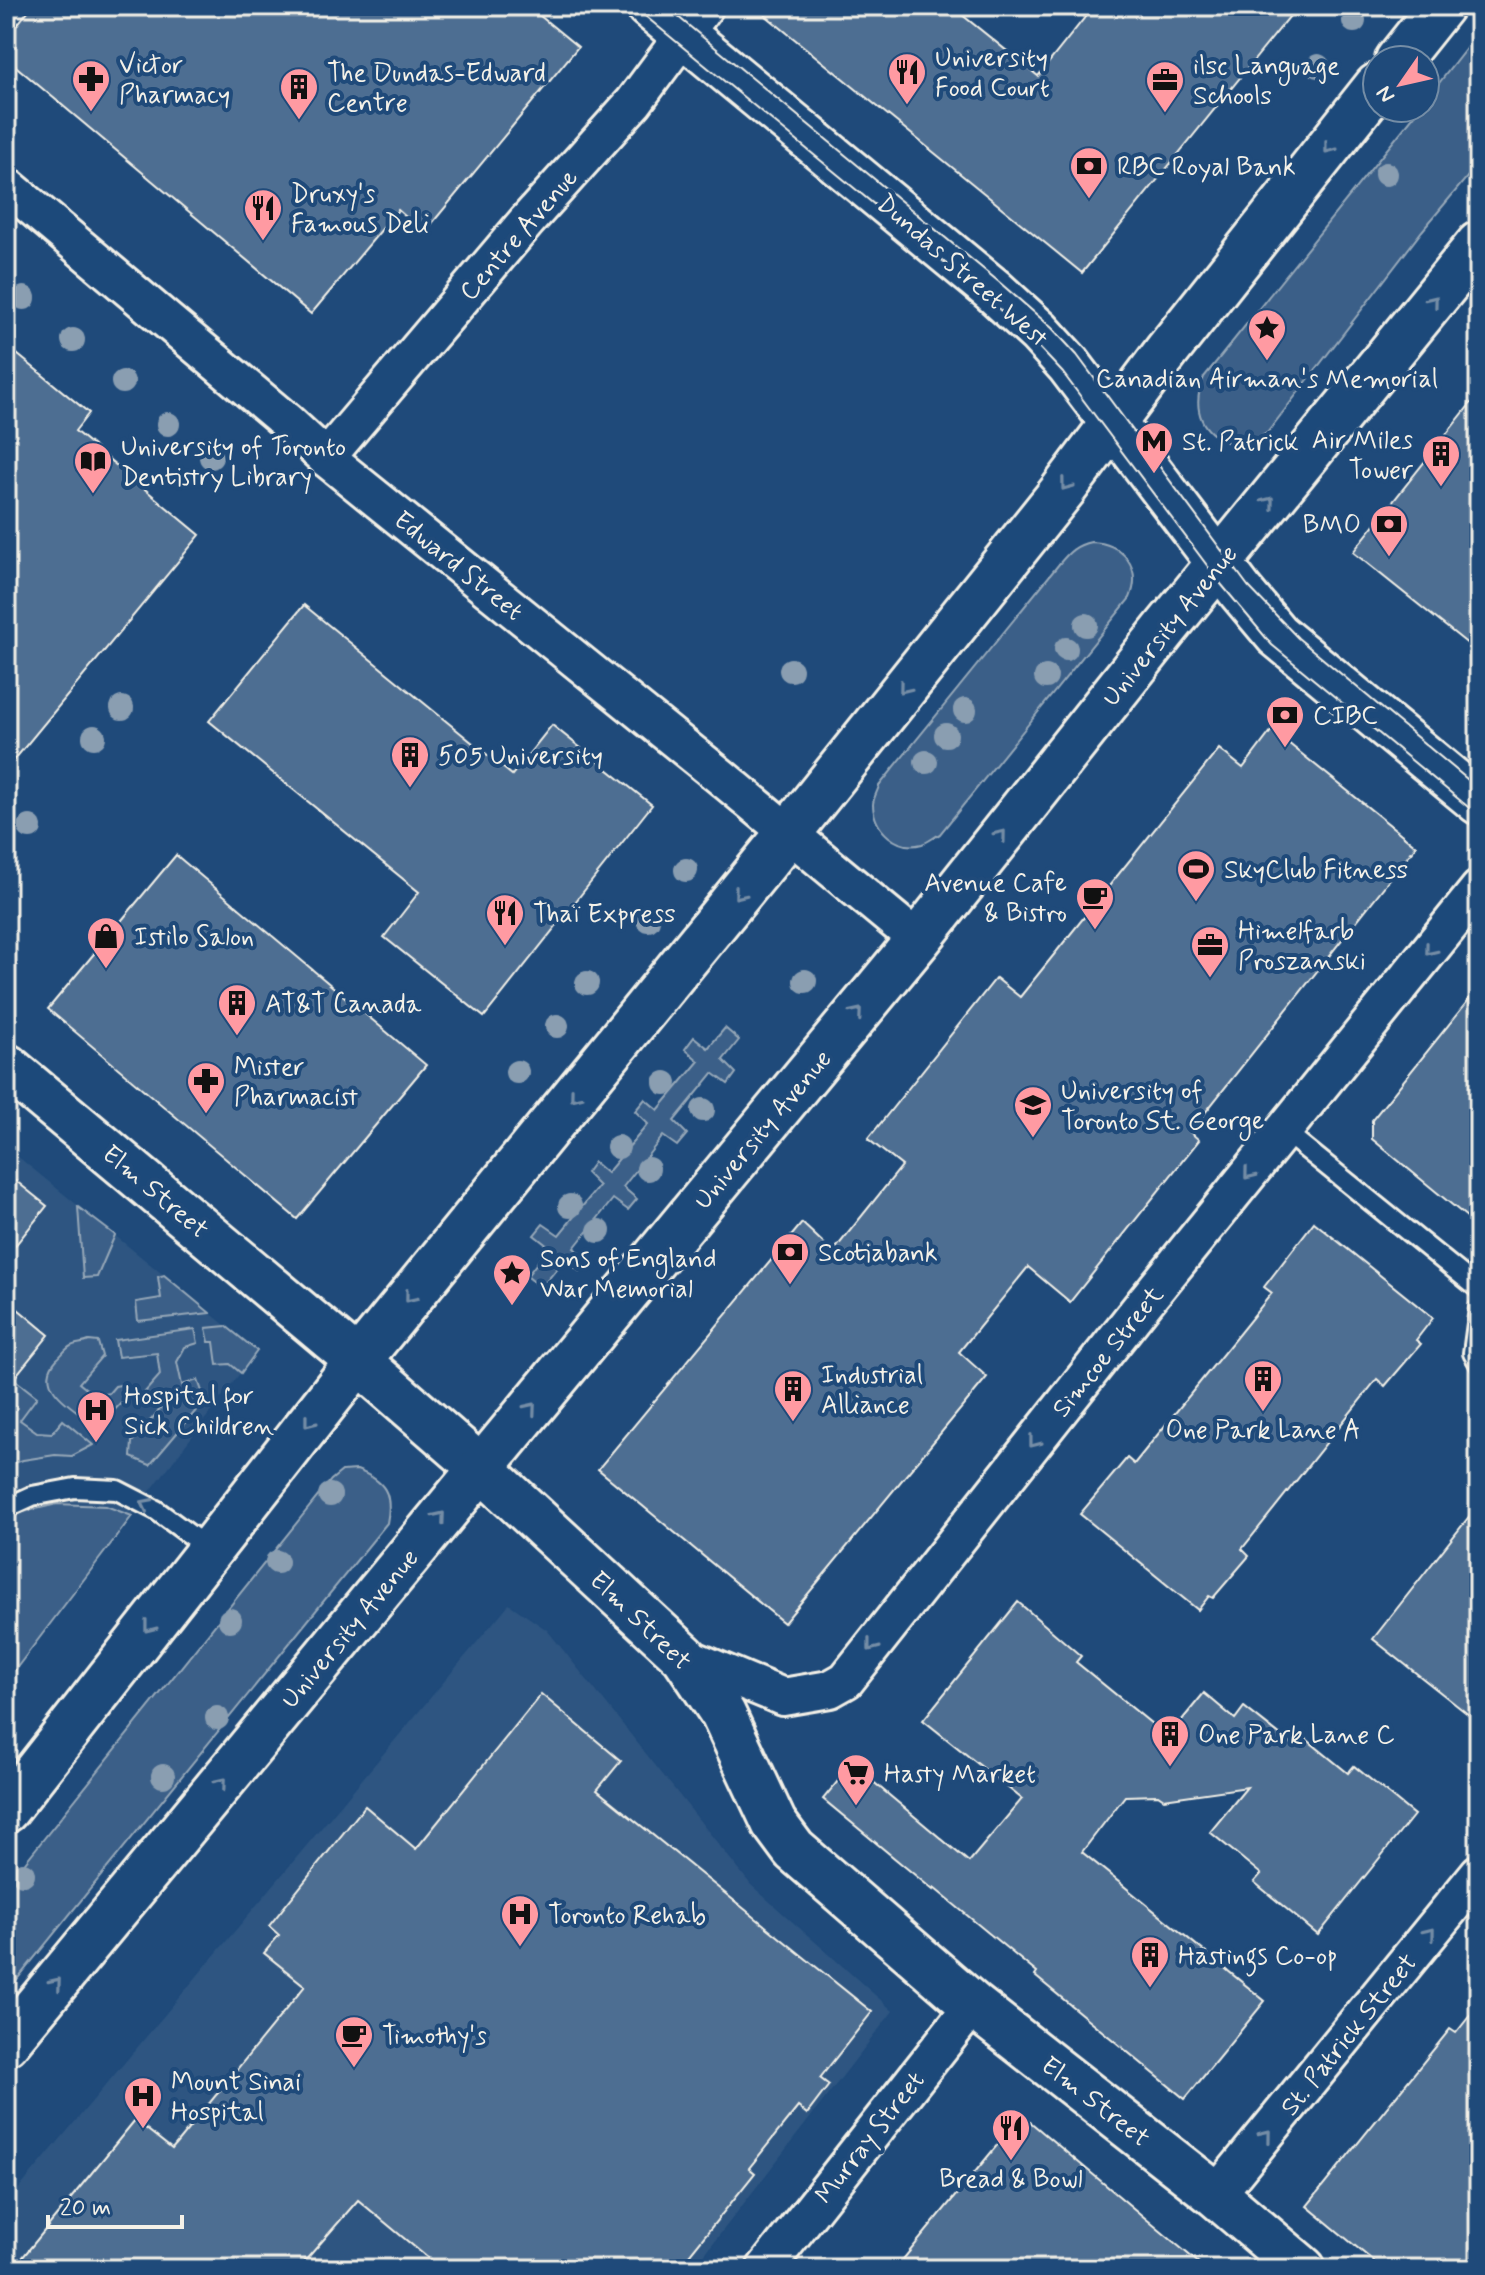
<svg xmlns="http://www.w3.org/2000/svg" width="1485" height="2275" font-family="Mynerve,sans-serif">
	<rect width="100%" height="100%" fill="#1f4a7a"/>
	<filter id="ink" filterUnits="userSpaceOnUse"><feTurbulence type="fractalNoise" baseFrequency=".0125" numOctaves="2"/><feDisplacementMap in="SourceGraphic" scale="16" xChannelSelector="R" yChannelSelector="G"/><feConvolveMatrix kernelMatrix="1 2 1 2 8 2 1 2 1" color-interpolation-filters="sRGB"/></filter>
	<g filter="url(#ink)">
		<g fill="#2d5581">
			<polygon points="6,1147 257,1351 6,1681"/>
			<polygon points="509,1604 547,1630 751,1885 893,2011 693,2269 6,2269 6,2204"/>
		</g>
		<g fill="#3a5f88" stroke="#97a8b8" stroke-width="2">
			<path d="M 1479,32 L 1479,163 L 1422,231 L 1267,433 C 1256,439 1244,446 1231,444 C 1229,443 1221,439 1219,438 C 1196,425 1194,400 1204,377 L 1420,108 L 1425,108 L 1425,101 Z"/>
			<path d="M 1091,542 C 1122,543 1143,567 1130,598 L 940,834 C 934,837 928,842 922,844 C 897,851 874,830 873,805 C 873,798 877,793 879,786 L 1059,564 C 1069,552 1076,545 1091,542 Z"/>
			<polygon points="725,1028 739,1040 723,1060 736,1073 728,1084 713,1073 674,1121 687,1134 677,1146 663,1136 623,1187 637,1199 628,1210 613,1199 574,1248 588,1260 579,1271 564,1260 541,1288 527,1276 549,1247 534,1235 543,1224 559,1235 599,1186 586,1173 594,1162 607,1173 648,1124 635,1111 645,1099 658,1110 699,1061 685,1049 694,1037 708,1048"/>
			<polygon points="78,1207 115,1235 97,1277 83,1278"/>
			<polygon points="164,1275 210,1313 138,1321 136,1302 161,1298 158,1277"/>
			<polygon points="226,1326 257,1351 241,1373 230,1364 217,1365 214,1342 209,1342 206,1328"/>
			<polygon points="195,1329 198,1343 185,1347 177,1362 182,1385 198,1380 205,1400 150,1465 131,1457 132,1442 162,1407 145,1392 160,1375 157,1353 118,1357 115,1340"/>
			<path d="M 89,1341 L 98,1342 L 102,1356 L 79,1383 L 95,1396 L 109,1393 L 115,1386 L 120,1385 L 126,1391 L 126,1398 L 107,1418 L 96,1425 C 77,1410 31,1387 57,1359 C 61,1356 66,1348 71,1346 C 76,1343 83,1344 89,1341 Z"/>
			<polygon points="14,1379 37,1397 20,1420 37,1432 52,1433 63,1420 93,1445 72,1456 55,1455 23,1460 6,1466 6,1388"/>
			<path d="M 357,1470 C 385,1481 393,1493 387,1523 L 6,1993 L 6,1886 L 331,1480 L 342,1471 Z"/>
			<polygon points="57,1504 106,1506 132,1516 9,1678 6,1676 6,1520 15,1514"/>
		</g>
		<g fill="#4d6e92" stroke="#f4f1e8" stroke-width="2">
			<polygon points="32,6 528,6 578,47 424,233 398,210 311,314 6,58 6,39"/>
			<polygon points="754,6 951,6 1038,76 1094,6 1298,6 1082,273"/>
			<polygon points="6,345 89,413 75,431 200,535 6,770"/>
			<polygon points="1479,393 1479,653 1353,552"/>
			<polygon points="304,605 512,775 552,725 652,805 484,1017 384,937 419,892 209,721"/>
			<polygon points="1272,730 1416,846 1190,1132 1199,1140 1070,1302 1028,1267 959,1352 987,1377 784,1623 598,1469 802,1223 833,1252 902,1166 868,1139 996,978 1020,997 1219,749 1243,768"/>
			<polygon points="176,855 426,1065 297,1219 48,1009"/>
			<polygon points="1479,987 1479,1227 1372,1139 1372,1120"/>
			<polygon points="6,1173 47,1206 6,1257"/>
			<polygon points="1314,1222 1433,1318 1416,1340 1421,1344 1385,1386 1377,1379 1242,1549 1249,1556 1213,1598 1209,1596 1198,1610 1080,1514 1127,1458 1134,1464 1272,1293 1264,1287"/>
			<polygon points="6,1299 49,1335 6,1388"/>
			<polygon points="1479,1504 1479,1723 1373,1639"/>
			<polygon points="1018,1602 1081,1656 1076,1662 1168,1737 1204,1693 1235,1719 1244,1707 1291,1744 1300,1734 1348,1773 1354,1766 1414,1815 1318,1935 1254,1882 1261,1874 1210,1832 1247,1787 1164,1799 1158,1795 1125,1796 1082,1852 1265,2001 1185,2099 1035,1976 1037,1973 934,1888 933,1890 823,1799 852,1764 969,1862 1022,1799 923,1720"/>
			<polygon points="541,1694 621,1761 597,1790 872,2012 820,2078 829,2085 807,2114 798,2107 749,2168 755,2173 678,2269 441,2269 358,2200 298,2269 13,2269 135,2120 172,2149 305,1986 264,1953 279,1935 269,1926 365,1806 416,1849"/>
			<polygon points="1479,2004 1479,2269 1383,2269 1307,2206 1450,2029 1456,2033"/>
			<polygon points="1022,2115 1047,2136 1206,2269 895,2269"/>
		</g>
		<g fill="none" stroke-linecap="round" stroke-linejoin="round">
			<g stroke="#f4f1e8" stroke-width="24">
				<g id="service">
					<polyline points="1284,1131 1479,1289"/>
					<polyline points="1479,1308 1473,1353 1479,1363"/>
					<polyline points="6,1508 32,1496 75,1488 117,1490 156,1510 209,1549"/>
				</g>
			</g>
			<g stroke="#f4f1e8" stroke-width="42">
				<g id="minor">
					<polyline points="6,185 286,421 326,458 720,776 918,940"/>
					<polyline points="326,458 527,221 634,102 705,6"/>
					<polyline points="684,1656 783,1697 830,1689 846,1680 1145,1302 1479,889"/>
					<polyline points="1216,2195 1479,1873"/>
					<polyline points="765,2269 973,2005"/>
				</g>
			</g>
			<g stroke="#f4f1e8" stroke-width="50">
				<polyline id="tertiary" points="6,1066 358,1361 481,1468 684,1656 723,1714 774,1823 794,1850 973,2005 1216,2195 1303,2269"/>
			</g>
			<g stroke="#f4f1e8" stroke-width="50">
				<polyline id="secondary" points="649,6 993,290 1039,332 1069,365 1241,592 1277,635 1479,802"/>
			</g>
			<g stroke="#f4f1e8" stroke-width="50">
				<g id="primary">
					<polyline points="1398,60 1441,6"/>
					<polyline points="6,1810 358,1361 788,834 1063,490 1167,351 1377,86"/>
					<polyline points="6,2043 918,940 1166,628 1479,244"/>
				</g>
			</g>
			<use href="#service" stroke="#1f4a7a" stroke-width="18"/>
			<use href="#minor" stroke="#1f4a7a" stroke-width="36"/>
			<use href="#tertiary" stroke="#1f4a7a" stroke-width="44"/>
			<use href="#secondary" stroke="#1f4a7a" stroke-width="44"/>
			<use href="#primary" stroke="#1f4a7a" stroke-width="44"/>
			<g stroke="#f4f1e8" stroke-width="2">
				<polyline points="633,6 983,294 1032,340 1063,373 1221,584 1272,645 1479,816"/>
				<polyline points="665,6 999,282 1052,328 1077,355 1248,586 1298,638 1479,789"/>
			</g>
		</g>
		<g fill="#8a9eb1">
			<circle cx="1354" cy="21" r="12"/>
			<circle cx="1318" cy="66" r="12"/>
			<circle cx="1386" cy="174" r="12"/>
			<circle cx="24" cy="298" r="12"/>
			<circle cx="73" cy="340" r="12"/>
			<circle cx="123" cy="382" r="12"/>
			<circle cx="168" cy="424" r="12"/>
			<circle cx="211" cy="457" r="12"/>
			<circle cx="1086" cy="625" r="12"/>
			<circle cx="1066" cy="649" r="12"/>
			<circle cx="791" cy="670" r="12"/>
			<circle cx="1046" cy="677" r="12"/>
			<circle cx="122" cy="708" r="12"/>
			<circle cx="965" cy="710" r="12"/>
			<circle cx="946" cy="735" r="12"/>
			<circle cx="94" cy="737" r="12"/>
			<circle cx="926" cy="762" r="12"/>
			<circle cx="30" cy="827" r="12"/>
			<circle cx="686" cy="870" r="12"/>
			<circle cx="648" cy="920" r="12"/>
			<circle cx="805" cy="981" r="12"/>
			<circle cx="587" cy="983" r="12"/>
			<circle cx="557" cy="1026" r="12"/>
			<circle cx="517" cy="1072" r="12"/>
			<circle cx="665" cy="1083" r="12"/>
			<circle cx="703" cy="1110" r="12"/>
			<circle cx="618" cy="1147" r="12"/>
			<circle cx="648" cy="1169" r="12"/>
			<circle cx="570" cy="1206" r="12"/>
			<circle cx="599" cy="1231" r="12"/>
			<circle cx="330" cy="1495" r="12"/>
			<circle cx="277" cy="1562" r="12"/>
			<circle cx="230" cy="1620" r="12"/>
			<circle cx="217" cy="1718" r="12"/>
			<circle cx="163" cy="1776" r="12"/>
			<circle cx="23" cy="1874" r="12"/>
		</g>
		<defs><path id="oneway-chevron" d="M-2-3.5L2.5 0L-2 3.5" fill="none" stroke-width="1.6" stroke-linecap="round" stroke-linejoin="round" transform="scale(2)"/></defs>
		<g stroke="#748da6">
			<use href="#oneway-chevron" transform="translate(1329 148) rotate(128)"/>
			<use href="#oneway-chevron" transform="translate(1433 301) rotate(-51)"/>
			<use href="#oneway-chevron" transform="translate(1066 485) rotate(127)"/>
			<use href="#oneway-chevron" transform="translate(1269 502) rotate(-51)"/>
			<use href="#oneway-chevron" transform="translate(904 688) rotate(129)"/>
			<use href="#oneway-chevron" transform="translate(1001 835) rotate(-51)"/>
			<use href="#oneway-chevron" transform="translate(739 894) rotate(129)"/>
			<use href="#oneway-chevron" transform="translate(1430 950) rotate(129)"/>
			<use href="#oneway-chevron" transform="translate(857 1013) rotate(-50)"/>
			<use href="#oneway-chevron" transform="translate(575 1096) rotate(129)"/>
			<use href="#oneway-chevron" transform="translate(1249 1174) rotate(129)"/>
			<use href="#oneway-chevron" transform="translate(410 1297) rotate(129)"/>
			<use href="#oneway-chevron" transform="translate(531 1408) rotate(-50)"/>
			<use href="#oneway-chevron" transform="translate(309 1422) rotate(128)"/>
			<use href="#oneway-chevron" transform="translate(1034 1442) rotate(128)"/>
			<use href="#oneway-chevron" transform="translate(146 1504) rotate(-153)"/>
			<use href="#oneway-chevron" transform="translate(440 1517) rotate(-50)"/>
			<use href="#oneway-chevron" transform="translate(149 1627) rotate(128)"/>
			<use href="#oneway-chevron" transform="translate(872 1646) rotate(128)"/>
			<use href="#oneway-chevron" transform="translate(221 1783) rotate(-50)"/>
			<use href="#oneway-chevron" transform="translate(1430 1933) rotate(-51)"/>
			<use href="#oneway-chevron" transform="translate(56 1983) rotate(-50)"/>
			<use href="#oneway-chevron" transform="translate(1266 2135) rotate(-51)"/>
		</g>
	</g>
	<defs>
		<g id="restaurant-pin" transform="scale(2)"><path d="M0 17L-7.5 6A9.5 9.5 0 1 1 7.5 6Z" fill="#ff9aa2" stroke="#1f4a7a"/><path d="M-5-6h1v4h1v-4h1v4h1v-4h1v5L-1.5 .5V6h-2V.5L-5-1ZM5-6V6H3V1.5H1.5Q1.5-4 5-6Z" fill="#111"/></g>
		<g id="pharmacy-pin" transform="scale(2)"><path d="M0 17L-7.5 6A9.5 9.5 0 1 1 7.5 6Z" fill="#ff9aa2" stroke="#1f4a7a"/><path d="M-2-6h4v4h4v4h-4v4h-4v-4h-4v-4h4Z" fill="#111"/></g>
		<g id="office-pin" transform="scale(2)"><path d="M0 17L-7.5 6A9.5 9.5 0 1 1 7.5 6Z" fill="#ff9aa2" stroke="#1f4a7a"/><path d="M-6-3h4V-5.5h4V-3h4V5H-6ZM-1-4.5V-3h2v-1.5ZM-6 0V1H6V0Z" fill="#111"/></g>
		<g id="building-pin" transform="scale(2)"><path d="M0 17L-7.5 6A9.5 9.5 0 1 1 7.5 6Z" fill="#ff9aa2" stroke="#1f4a7a"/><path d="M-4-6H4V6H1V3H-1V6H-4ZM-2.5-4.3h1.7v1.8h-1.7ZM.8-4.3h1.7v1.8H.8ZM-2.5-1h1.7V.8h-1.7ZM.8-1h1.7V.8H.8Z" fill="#111"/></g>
		<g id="bank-pin" transform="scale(2)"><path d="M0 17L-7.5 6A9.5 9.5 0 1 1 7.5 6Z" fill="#ff9aa2" stroke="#1f4a7a"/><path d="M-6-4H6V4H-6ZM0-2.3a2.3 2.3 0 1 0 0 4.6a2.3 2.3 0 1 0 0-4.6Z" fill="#111"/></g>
		<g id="sight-pin" transform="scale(2)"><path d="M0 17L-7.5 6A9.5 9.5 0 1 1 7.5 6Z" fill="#ff9aa2" stroke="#1f4a7a"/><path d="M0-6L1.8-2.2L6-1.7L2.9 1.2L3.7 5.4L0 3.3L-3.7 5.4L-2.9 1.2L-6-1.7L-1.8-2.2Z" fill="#111"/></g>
		<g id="metro-pin" transform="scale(2)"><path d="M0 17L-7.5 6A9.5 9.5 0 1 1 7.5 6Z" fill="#ff9aa2" stroke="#1f4a7a"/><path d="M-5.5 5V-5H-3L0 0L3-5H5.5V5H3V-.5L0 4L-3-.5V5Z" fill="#111"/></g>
		<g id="library-pin" transform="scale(2)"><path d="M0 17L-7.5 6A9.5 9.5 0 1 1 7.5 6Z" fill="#ff9aa2" stroke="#1f4a7a"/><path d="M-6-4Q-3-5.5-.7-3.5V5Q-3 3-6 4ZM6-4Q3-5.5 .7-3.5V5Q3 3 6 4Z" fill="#111"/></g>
		<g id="stadium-pin" transform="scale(2)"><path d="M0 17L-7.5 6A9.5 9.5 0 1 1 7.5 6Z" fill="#ff9aa2" stroke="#1f4a7a"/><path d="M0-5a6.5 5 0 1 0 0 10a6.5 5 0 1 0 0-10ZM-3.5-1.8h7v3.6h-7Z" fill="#111"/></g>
		<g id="cafe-pin" transform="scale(2)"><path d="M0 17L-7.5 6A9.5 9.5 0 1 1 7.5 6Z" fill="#ff9aa2" stroke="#1f4a7a"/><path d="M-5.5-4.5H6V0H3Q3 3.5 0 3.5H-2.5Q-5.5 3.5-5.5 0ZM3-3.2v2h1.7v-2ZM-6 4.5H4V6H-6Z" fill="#111"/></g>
		<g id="shop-pin" transform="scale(2)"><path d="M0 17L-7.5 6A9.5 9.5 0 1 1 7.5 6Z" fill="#ff9aa2" stroke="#1f4a7a"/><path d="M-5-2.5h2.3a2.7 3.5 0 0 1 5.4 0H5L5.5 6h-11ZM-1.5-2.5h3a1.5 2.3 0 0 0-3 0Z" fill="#111"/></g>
		<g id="university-pin" transform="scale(2)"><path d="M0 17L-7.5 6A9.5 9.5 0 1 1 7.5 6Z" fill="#ff9aa2" stroke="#1f4a7a"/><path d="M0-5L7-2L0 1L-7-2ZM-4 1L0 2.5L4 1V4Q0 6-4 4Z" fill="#111"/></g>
		<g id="hospital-pin" transform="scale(2)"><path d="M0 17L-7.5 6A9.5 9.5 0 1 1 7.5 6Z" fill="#ff9aa2" stroke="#1f4a7a"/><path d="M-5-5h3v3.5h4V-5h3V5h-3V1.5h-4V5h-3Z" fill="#111"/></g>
		<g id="supermarket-pin" transform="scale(2)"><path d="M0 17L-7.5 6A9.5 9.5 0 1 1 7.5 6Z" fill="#ff9aa2" stroke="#1f4a7a"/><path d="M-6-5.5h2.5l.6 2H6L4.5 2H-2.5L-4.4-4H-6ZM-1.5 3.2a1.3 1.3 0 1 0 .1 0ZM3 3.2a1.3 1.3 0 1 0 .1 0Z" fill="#111"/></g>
	</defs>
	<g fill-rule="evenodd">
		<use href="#restaurant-pin" x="907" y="72"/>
		<use href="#pharmacy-pin" x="91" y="79"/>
		<use href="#office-pin" x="1165" y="80"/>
		<use href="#building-pin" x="299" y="87"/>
		<use href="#bank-pin" x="1089" y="166"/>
		<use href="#restaurant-pin" x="263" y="208"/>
		<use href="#sight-pin" x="1267" y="328"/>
		<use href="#metro-pin" x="1154" y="441"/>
		<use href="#building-pin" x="1441" y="454"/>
		<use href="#library-pin" x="93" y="461"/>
		<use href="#bank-pin" x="1389" y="524"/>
		<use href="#bank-pin" x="1285" y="715"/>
		<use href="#building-pin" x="410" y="755"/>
		<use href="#stadium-pin" x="1196" y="869"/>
		<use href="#cafe-pin" x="1095" y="897"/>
		<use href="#restaurant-pin" x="505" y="913"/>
		<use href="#shop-pin" x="106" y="936"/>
		<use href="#office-pin" x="1210" y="945"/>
		<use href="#building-pin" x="237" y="1003"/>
		<use href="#pharmacy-pin" x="206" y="1081"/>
		<use href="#university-pin" x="1033" y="1105"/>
		<use href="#bank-pin" x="790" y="1252"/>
		<use href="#sight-pin" x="512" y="1273"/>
		<use href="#building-pin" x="1263" y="1379"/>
		<use href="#building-pin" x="793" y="1389"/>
		<use href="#hospital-pin" x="96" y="1410"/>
		<use href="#building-pin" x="1170" y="1734"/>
		<use href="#supermarket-pin" x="856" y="1773"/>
		<use href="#hospital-pin" x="520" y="1914"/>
		<use href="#building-pin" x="1150" y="1955"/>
		<use href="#cafe-pin" x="354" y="2035"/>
		<use href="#hospital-pin" x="143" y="2096"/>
		<use href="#restaurant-pin" x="1011" y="2128"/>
	</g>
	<g text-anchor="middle" stroke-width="8" stroke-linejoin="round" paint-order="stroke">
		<g font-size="26" fill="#f4f1e8" stroke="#1f4a7a" text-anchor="start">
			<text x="935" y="66">University<tspan x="935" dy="30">Food Court</tspan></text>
			<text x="119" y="73">Victor<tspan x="119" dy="30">Pharmacy</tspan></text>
			<text x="1193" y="74">ilsc Language<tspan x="1193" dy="30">Schools</tspan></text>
			<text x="327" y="81">The Dundas-Edward<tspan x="327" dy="30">Centre</tspan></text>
			<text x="1117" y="175">RBC Royal Bank</text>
			<text x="291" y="202">Druxy's<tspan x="291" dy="30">Famous Deli</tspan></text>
			<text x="1267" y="387" text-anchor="middle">Canadian Airman's Memorial</text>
			<text x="1413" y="448" text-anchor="end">Air Miles<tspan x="1413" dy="30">Tower</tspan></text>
			<text x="1182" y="450">St. Patrick</text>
			<text x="121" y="455">University of Toronto<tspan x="121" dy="30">Dentistry Library</tspan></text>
			<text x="1361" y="533" text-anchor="end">BMO</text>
			<text x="1313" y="724">CIBC</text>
			<text x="438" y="764">505 University</text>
			<text x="1224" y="878">SkyClub Fitness</text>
			<text x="1067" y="891" text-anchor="end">Avenue Cafe<tspan x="1067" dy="30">&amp; Bistro</tspan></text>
			<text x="533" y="922">Thaï Express</text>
			<text x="1238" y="939">Himelfarb<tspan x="1238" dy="30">Proszanski</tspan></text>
			<text x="134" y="945">Istilo Salon</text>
			<text x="265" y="1012">AT&amp;T Canada</text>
			<text x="234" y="1075">Mister<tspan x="234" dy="30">Pharmacist</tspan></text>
			<text x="1061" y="1099">University of<tspan x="1061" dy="30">Toronto St. George</tspan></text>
			<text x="818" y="1261">Scotiabank</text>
			<text x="540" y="1267">Sons of England<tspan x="540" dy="30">War Memorial</tspan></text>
			<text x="821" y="1383">Industrial<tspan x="821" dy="30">Alliance</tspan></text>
			<text x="124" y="1404">Hospital for<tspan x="124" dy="30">Sick Children</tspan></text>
			<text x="1263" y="1438" text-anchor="middle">One Park Lane A</text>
			<text x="1198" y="1743">One Park Lane C</text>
			<text x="884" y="1782">Hasty Market</text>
			<text x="548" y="1923">Toronto Rehab</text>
			<text x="1178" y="1964">Hastings Co-op</text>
			<text x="382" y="2044">Timothy's</text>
			<text x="171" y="2090">Mount Sinai<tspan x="171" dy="30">Hospital</tspan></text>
			<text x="1011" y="2187" text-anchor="middle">Bread &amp; Bowl</text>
		</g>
		<g font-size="26" fill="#f4f1e8" stroke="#1f4a7a">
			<text transform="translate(518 234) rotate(-49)" y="9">Centre Avenue</text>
			<text transform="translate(963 270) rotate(41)" y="9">Dundas Street West</text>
			<text transform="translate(459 565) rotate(39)" y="9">Edward Street</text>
			<text transform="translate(1169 625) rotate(-51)" y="9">University Avenue</text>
			<text transform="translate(762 1129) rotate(-50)" y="9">University Avenue</text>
			<text transform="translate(156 1191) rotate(40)" y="9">Elm Street</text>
			<text transform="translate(1107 1351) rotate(-51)" y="9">Simcoe Street</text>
			<text transform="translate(641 1620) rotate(44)" y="9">Elm Street</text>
			<text transform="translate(349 1628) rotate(-50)" y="9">University Avenue</text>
			<text transform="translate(1348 2034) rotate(-51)" y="9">St. Patrick Street</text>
			<text transform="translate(1096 2101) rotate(38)" y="9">Elm Street</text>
			<text transform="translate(869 2137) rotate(-52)" y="9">Murray Street</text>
		</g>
	</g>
	<rect width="1485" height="2275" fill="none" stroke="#1f4a7a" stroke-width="32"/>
	<rect x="16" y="16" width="1453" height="2243" fill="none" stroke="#f4f1e8" stroke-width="3" filter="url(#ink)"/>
	<g transform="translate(1401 84) rotate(236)"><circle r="38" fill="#1f4a7a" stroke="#748da6" stroke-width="2"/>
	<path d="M0-6L14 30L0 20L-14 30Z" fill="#ff9aa2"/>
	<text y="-12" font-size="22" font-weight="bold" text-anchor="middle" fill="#f4f1e8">N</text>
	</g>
	<path d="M48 2215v12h134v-12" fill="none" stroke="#f4f1e8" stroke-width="4"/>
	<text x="60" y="2215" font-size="24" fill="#f4f1e8" stroke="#1f4a7a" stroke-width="6" paint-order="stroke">20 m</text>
</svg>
